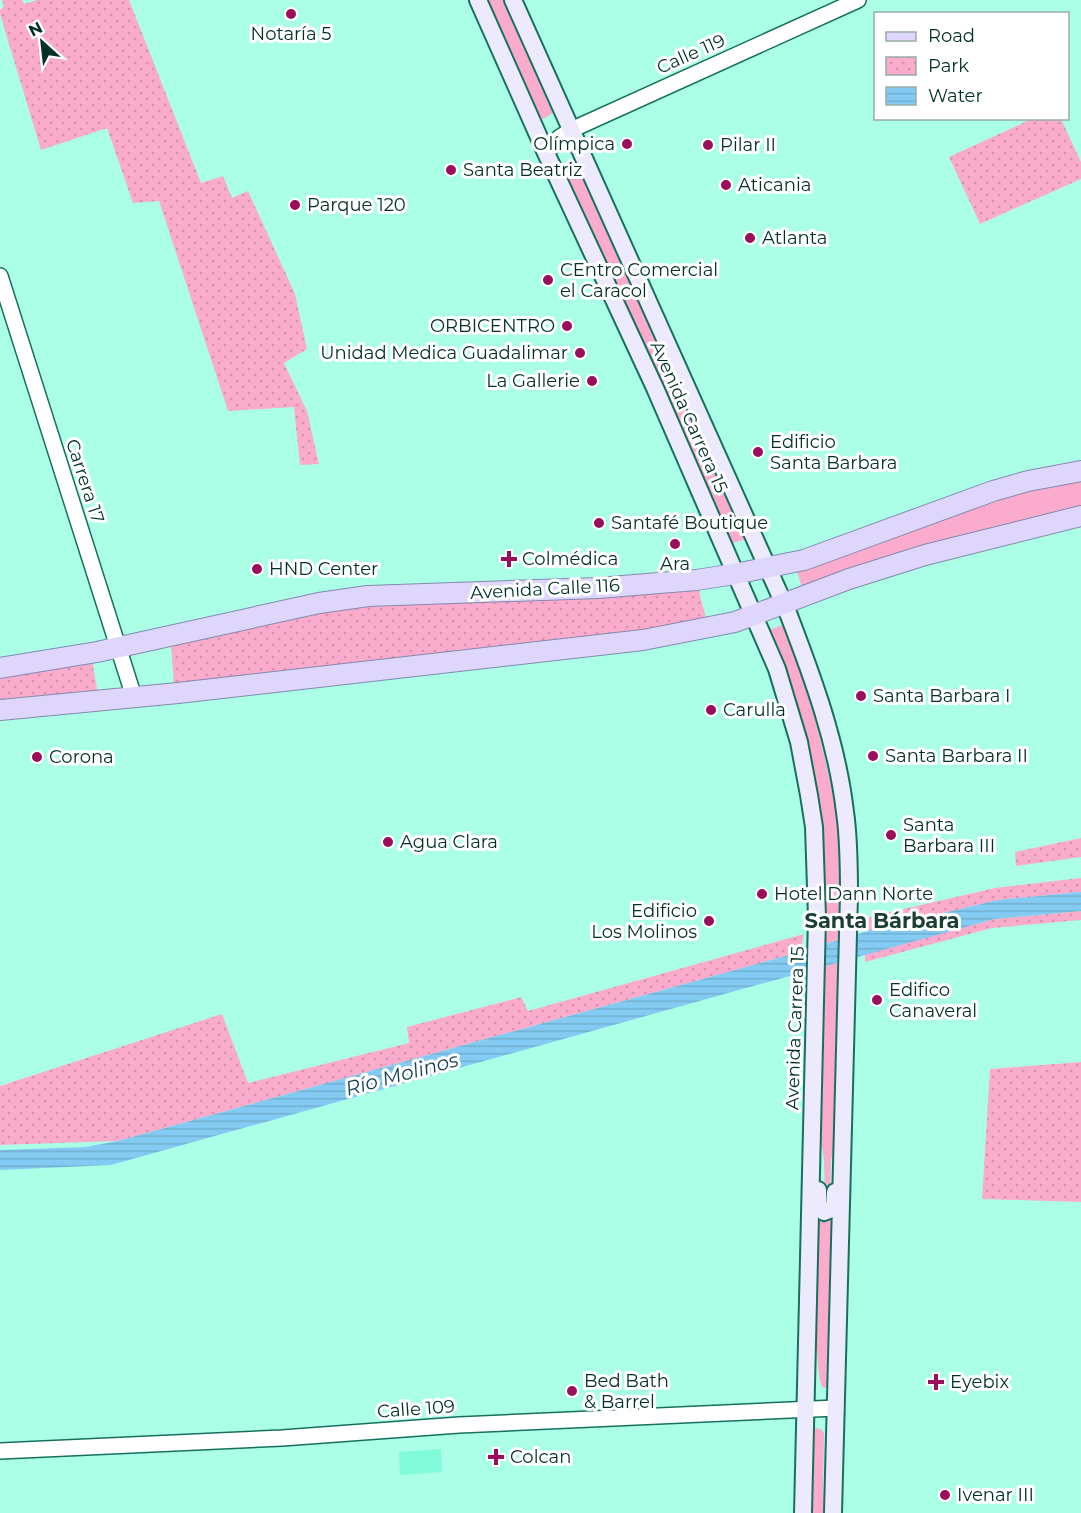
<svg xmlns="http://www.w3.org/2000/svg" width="1081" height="1513" font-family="Montserrat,sans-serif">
	<defs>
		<pattern id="park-dots" width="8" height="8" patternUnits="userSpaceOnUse" patternTransform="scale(1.5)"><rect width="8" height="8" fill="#fbabcb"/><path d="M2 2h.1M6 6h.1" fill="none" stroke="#d593ae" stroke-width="1.8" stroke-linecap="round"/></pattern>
		<pattern id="water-rules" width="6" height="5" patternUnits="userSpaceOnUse" patternTransform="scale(1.5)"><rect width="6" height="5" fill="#84cbf3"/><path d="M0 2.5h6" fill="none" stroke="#70afd0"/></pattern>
	</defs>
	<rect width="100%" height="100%" fill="#acffe7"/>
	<polygon fill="#81fada" points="441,1449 442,1472 400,1475 399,1452"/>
	<g fill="#fbabcb">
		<polygon points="485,0 503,0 553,113 538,122"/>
		<path d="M 574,158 C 633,284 687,412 746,539 L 730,544 L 561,171 Z"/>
		<polygon points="1081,479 1081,509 803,590 796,569 1025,489"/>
		<polygon points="785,624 806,685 824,754 840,827 841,939 825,944 825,869 822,827 769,630"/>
		<polygon points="839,962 837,1137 831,1160 830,1196 825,1197 824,1160 821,1140 824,966"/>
		<path d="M 818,1216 L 826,1220 L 836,1216 L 830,1382 L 827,1387 L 823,1388 C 812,1376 818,1241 818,1216 Z"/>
		<polygon points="816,1428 821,1429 824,1433 823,1486 825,1513 810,1513 812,1431"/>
	</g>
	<g fill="url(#park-dots)">
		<polygon points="2,0 22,0 24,4 37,0 129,0 201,183 223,176 232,198 248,191 295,294 307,349 284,363 307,411 319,464 300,465 294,407 228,411 159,201 133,203 107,128 41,150 0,14 0,10 4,6"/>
		<polygon points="1034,118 1061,119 1081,162 1081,179 980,224 949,157"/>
		<polygon points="698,587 707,622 639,634 174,686 171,643 327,608 423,601"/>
		<polygon points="92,660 98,695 0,704 0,674"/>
		<polygon points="1081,838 1081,857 1016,866 1015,852"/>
		<polygon points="1081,878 1081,892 998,900 868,931 869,917 995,888"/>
		<polygon points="1081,911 1081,920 992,928 865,962 865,954 994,919"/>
		<polygon points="804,934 800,952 118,1141 0,1145 0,1086 222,1014 248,1083 409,1043 407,1027 521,997 528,1011"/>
		<polygon points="1081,1062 1081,1202 982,1199 990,1069"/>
	</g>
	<polygon fill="url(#water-rules)" points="1081,892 1081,911 994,919 111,1165 0,1170 0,1150 85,1147 118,1141 800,952 868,931 998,900"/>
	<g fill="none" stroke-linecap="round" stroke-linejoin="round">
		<g stroke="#15715d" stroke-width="18">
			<g id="tertiary">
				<polyline points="546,153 560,137 571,130 858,0"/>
				<polyline points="0,276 134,697"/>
				<polyline points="0,1451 282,1438 459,1425 836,1408"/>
			</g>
		</g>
		<g stroke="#15715d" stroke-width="20">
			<g id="secondary">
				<polyline points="478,0 546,153 655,388 777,669 799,742 809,795 814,827 817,917 803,1513"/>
				<path d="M 513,0 L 788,613 C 813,678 837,743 845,812 C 849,839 849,867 849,895 L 833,1513"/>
				<polyline points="818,1190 818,1206 824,1212 834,1208 835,1192"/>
			</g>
		</g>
		<g stroke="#828ab0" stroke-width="22">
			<g id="primary">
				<polyline points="0,668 97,652 319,603 368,596 598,588 696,580 735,574 804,560 993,491 1028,481 1081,471"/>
				<polyline points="0,710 178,693 643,640 735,622 849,579 925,555 1081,516"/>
			</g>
		</g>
		<use href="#tertiary" stroke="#fff" stroke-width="15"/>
		<use href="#secondary" stroke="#eeeafe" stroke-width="16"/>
		<use href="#primary" stroke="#ded6fc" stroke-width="20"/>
	</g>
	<g fill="#9b0d5d" stroke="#fff" stroke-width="2">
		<circle cx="291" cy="14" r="6"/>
		<circle cx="627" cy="144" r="6"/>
		<circle cx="708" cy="145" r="6"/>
		<circle cx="451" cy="170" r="6"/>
		<circle cx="726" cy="185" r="6"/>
		<circle cx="295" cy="205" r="6"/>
		<circle cx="750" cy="238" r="6"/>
		<circle cx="548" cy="280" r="6"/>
		<circle cx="567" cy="326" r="6"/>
		<circle cx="580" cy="353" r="6"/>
		<circle cx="592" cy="381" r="6"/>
		<circle cx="758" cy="452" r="6"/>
		<circle cx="599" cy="523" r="6"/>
		<circle cx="675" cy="544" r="6"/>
		<path d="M506 550h6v6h6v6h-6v6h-6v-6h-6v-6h6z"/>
		<circle cx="257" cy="569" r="6"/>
		<circle cx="861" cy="696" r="6"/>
		<circle cx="711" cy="710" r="6"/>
		<circle cx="873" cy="756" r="6"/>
		<circle cx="37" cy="757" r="6"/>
		<circle cx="891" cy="835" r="6"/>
		<circle cx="388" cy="842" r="6"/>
		<circle cx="762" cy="894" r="6"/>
		<circle cx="709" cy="921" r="6"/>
		<circle cx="877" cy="1000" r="6"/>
		<path d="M933 1373h6v6h6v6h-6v6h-6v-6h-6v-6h6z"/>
		<circle cx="572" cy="1391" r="6"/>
		<path d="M493 1448h6v6h6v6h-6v6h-6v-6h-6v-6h6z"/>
		<circle cx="945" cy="1495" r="6"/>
	</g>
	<g text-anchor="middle" stroke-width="6" stroke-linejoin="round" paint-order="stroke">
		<g font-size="18" fill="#003026" stroke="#fff" text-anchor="start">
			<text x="291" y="40" text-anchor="middle">Notaría 5</text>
			<text x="615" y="150" text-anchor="end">Olímpica</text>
			<text x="720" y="151">Pilar II</text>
			<text x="463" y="176">Santa Beatriz</text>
			<text x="738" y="191">Aticania</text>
			<text x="307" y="211">Parque 120</text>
			<text x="762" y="244">Atlanta</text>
			<text x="560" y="276">CEntro Comercial<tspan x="560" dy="21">el Caracol</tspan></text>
			<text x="555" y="332" text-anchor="end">ORBICENTRO</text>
			<text x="568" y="359" text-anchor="end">Unidad Medica Guadalimar</text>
			<text x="580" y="387" text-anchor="end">La Gallerie</text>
			<text x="770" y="448">Edificio<tspan x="770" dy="21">Santa Barbara</tspan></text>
			<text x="611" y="529">Santafé Boutique</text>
			<text x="522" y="565">Colmédica</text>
			<text x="675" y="570" text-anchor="middle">Ara</text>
			<text x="269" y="575">HND Center</text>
			<text x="873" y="702">Santa Barbara I</text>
			<text x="723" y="716">Carulla</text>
			<text x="885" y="762">Santa Barbara II</text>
			<text x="49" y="763">Corona</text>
			<text x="903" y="831">Santa<tspan x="903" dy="21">Barbara III</tspan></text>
			<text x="400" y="848">Agua Clara</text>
			<text x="774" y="900">Hotel Dann Norte</text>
			<text x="697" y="917" text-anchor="end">Edificio<tspan x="697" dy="21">Los Molinos</tspan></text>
			<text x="889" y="996">Edifico<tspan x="889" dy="21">Canaveral</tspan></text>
			<text x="584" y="1387">Bed Bath<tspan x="584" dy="21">&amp; Barrel</tspan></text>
			<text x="950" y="1388">Eyebix</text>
			<text x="510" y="1463">Colcan</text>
			<text x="957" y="1501">Ivenar III</text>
		</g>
		<g font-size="18" fill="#003026" stroke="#fff">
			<text transform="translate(691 54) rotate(-24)" y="6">Calle 119</text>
			<text transform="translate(689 417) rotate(66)" y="6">Avenida Carrera 15</text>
			<text transform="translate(85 481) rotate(72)" y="6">Carrera 17</text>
			<text transform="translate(545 589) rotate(-3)" y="6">Avenida Calle 116</text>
			<text transform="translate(795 1028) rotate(-88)" y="6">Avenida Carrera 15</text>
			<text transform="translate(416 1409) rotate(-4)" y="6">Calle 109</text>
		</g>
		<g font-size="20" font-style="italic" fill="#153e53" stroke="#fff">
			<text transform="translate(402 1074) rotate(-15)" y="7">Río Molinos</text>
		</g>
		<g font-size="21" font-weight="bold" fill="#1b3e35" stroke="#fff">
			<text x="882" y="928">Santa Bárbara</text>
		</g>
	</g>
	<rect x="874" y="12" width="195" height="108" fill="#ffffff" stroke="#99aca8" stroke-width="1.5"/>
	<rect x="886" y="32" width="30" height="9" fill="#ded6fc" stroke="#99aca8" stroke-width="1.5"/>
	<text x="928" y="42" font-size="18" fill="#003026">Road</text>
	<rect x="886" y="57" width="30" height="18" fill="url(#park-dots)" stroke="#99aca8" stroke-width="1.5"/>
	<text x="928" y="72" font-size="18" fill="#003026">Park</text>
	<rect x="886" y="87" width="30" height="18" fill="url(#water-rules)" stroke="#99aca8" stroke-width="1.5"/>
	<text x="928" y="102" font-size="18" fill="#003026">Water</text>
	<g transform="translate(42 42) rotate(333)" stroke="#ffffff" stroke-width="4.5" paint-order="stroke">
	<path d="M0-4.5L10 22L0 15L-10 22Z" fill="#003026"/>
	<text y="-9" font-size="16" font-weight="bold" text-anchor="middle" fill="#003026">N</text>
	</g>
</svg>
